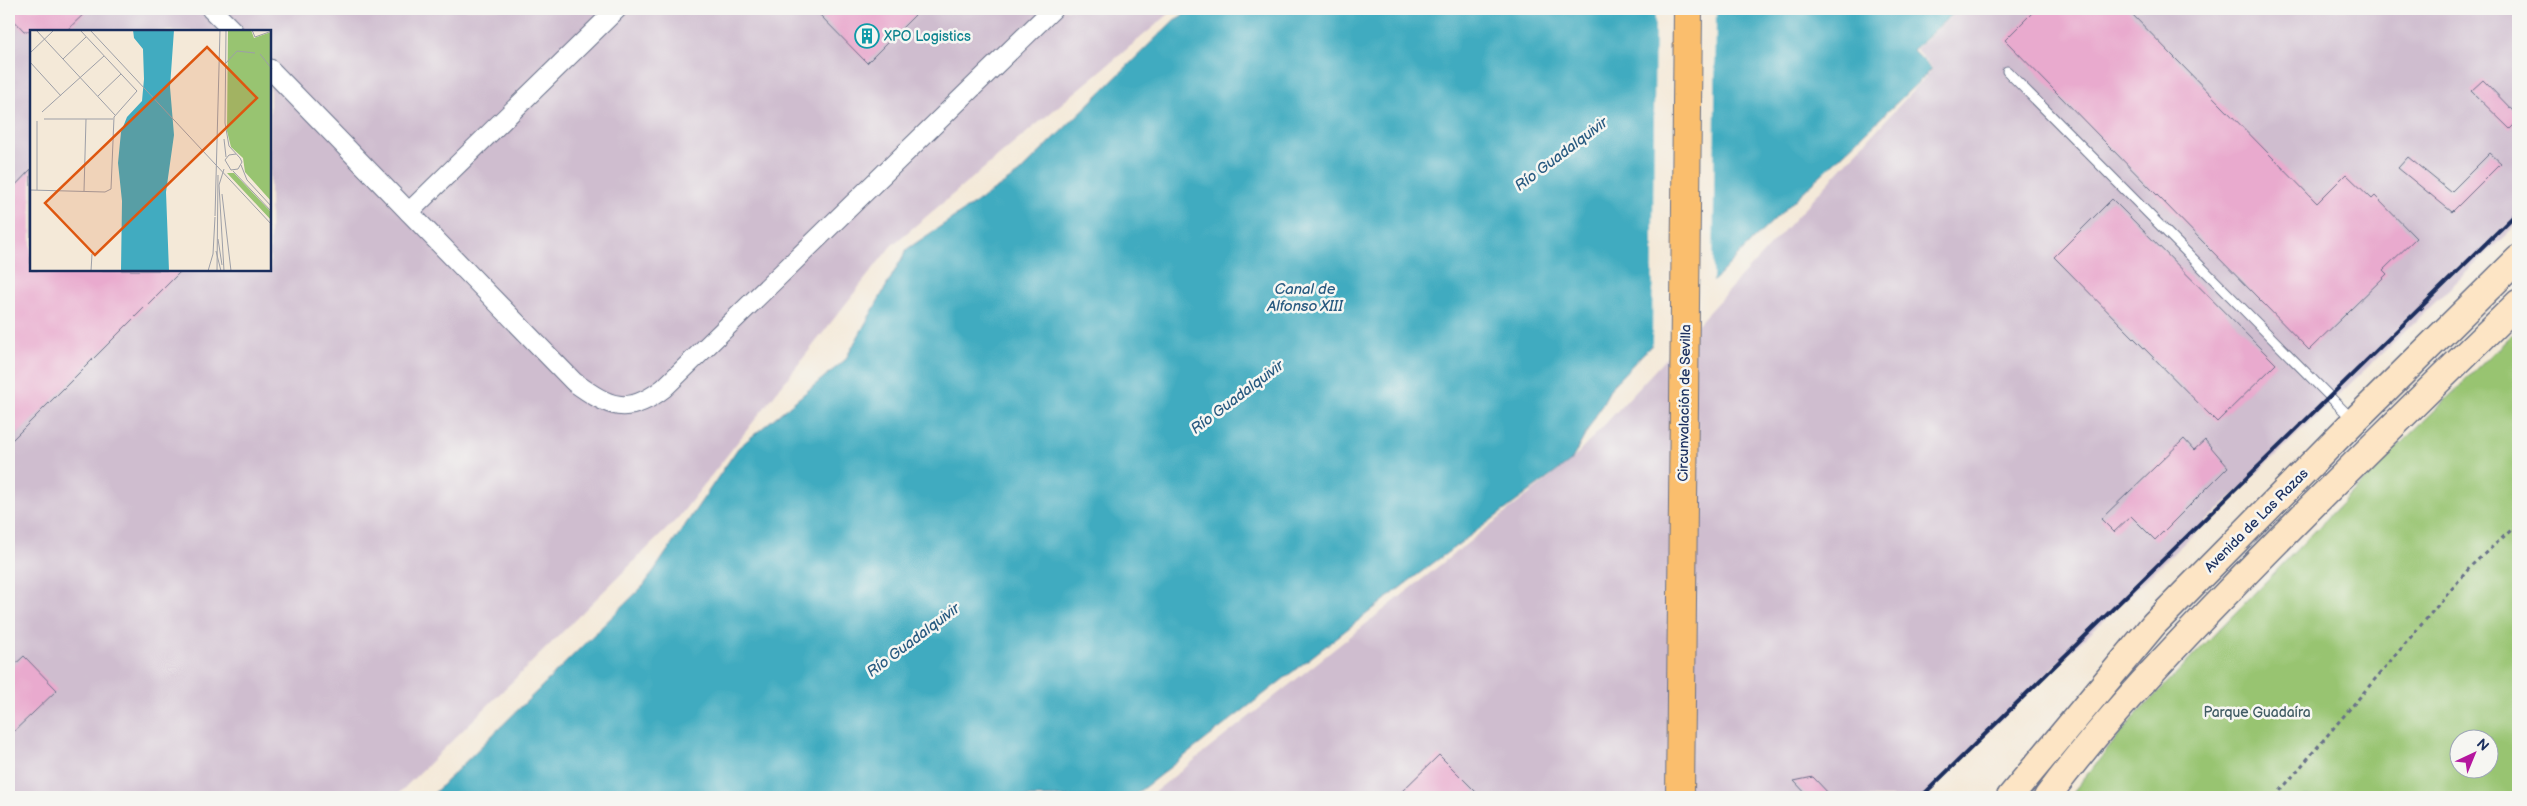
<svg xmlns="http://www.w3.org/2000/svg" width="2527" height="806" font-family="'Balsamiq Sans',sans-serif">
	<rect width="100%" height="100%" fill="#f6f6f2"/>
	<filter id="ink" filterUnits="userSpaceOnUse"><feTurbulence type="fractalNoise" baseFrequency=".02" numOctaves="2"/><feDisplacementMap in="SourceGraphic" scale="10" xChannelSelector="R" yChannelSelector="G"/><feConvolveMatrix kernelMatrix="1 2 1 2 8 2 1 2 1" color-interpolation-filters="sRGB"/></filter>
	<filter id="wash" filterUnits="userSpaceOnUse"><feTurbulence type="fractalNoise" baseFrequency=".0096" numOctaves="4" result="noise"/><feDisplacementMap in="SourceGraphic" scale="20" xChannelSelector="R" yChannelSelector="G"/><feGaussianBlur stdDeviation="1.12" result="paint"/><feColorMatrix in="noise" values="0 0 0 0 0 0 0 0 0 0 0 0 0 0 0 0 0 1.4 0 .05"/><feComposite in="paint" operator="in"/></filter>
	<g filter="url(#wash)">
		<rect width="100%" height="100%" fill="#f4e9d8"/>
		<g fill="#cfbdcf" fill-rule="evenodd">
			<path d="M 9,9 L 1175,9 L 891,246 L 678,518 L 395,797 L 9,797 ZM 31,31 L 270,31 L 270,270 L 31,270 Z"/>
			<polygon points="1959,9 2518,9 2518,223 2046,675 1923,797 1148,797 1571,461 1933,69 1916,49"/>
		</g>
		<path fill="#98c471" stroke="#5a7a68" fill-rule="evenodd" d="M 2518,329 L 2518,797 L 2069,797 L 2133,718 L 2385,459 ZM 2490,738 L 2490,768 L 2460,768 L 2460,738 Z"/>
		<polygon fill="#41abc0" stroke="#2e6d8f" points="1194,9 1958,9 1913,50 1932,69 1755,238 1612,386 1571,461 1409,581 1132,797 430,797 644,585 738,448 845,360 907,249 1018,174 1174,20"/>
		<polygon fill="#f4e9d8" points="1655,9 1716,9 1713,285 1652,349"/>
		<g id="blocks">
			<g fill="#e9aace">
				<polygon points="9,9 89,9 66,31 24,31 9,15"/>
				<polygon points="814,9 921,9 867,63"/>
				<polygon points="2036,9 2127,9 2317,203 2346,174 2372,199 2375,196 2416,238 2383,270 2387,274 2309,350 2005,40"/>
				<polygon points="2483,80 2518,116 2518,121 2510,129 2471,91"/>
				<polygon points="2490,153 2501,163 2452,212 2398,168 2408,157 2451,192"/>
				<polygon points="31,169 31,270 182,270 9,443 9,192"/>
				<polygon points="2112,199 2276,364 2217,422 2054,257"/>
				<polygon points="2184,439 2194,450 2205,440 2228,467 2155,540 2131,516 2114,532 2101,519"/>
				<polygon points="24,656 57,690 9,736 9,670"/>
				<polygon points="1439,755 1481,797 1396,797"/>
				<polygon points="1813,777 1832,797 1809,797 1794,781"/>
			</g>
		</g>
	</g>
	<g filter="url(#ink)">
		<use href="#blocks" fill-opacity="0" stroke="#677089" stroke-width="1"/>
		<g fill="none" stroke-linecap="round" stroke-linejoin="round">
			<g stroke="#677089" stroke-width="11">
				<polyline id="service" points="2007,71 2352,419"/>
			</g>
			<g stroke="#677089" stroke-width="21">
				<g id="minor">
					<polyline points="211,9 233,31"/>
					<path d="M 270,69 L 574,382 C 609,407 627,417 664,388 L 1053,9"/>
					<polyline points="409,212 617,9"/>
				</g>
			</g>
			<g stroke="#677089" stroke-width="29">
				<g id="secondary">
					<polyline points="2010,797 2154,624 2354,421 2518,259"/>
					<path d="M 2047,797 C 2100,726 2162,660 2224,596 C 2320,496 2419,400 2518,303"/>
				</g>
			</g>
			<g stroke="#677089" stroke-width="30">
				<polyline id="motorway" points="1680,797 1688,9"/>
			</g>
			<g stroke="#677089" stroke-width="3" stroke-dasharray="4 4" stroke-linecap="butt">
				<polyline points="2513,529 2518,534"/>
				<polyline points="2275,797 2472,565 2518,524"/>
			</g>
			<use href="#service" stroke="#fff" stroke-width="9"/>
			<use href="#minor" stroke="#fff" stroke-width="19"/>
			<use href="#secondary" stroke="#fde5c5" stroke-width="26"/>
			<use href="#motorway" stroke="#fabe6d" stroke-width="28"/>
			<polyline stroke="#1b2f5e" stroke-width="4" points="1921,797 2518,212"/>
		</g>
	</g>
	<defs>
		<g id="building-ring" transform="scale(1.25)"><circle r="9.5" fill="#f6f6f2" stroke="#0f9aa8" stroke-width="1.5"/><path d="M-4-6H4V6H1V3H-1V6H-4ZM-2.5-4.3h1.7v1.8h-1.7ZM.8-4.3h1.7v1.8H.8ZM-2.5-1h1.7V.8h-1.7ZM.8-1h1.7V.8H.8Z" fill="#0f9aa8"/></g>
	</defs>
	<g fill-rule="evenodd">
		<use href="#building-ring" x="867" y="36"/>
	</g>
	<g text-anchor="middle" stroke-width="5" stroke-linejoin="round" paint-order="stroke">
		<g font-size="14" fill="#0d838f" stroke="#f6f6f2" text-anchor="start">
			<text x="884" y="41">XPO Logistics</text>
		</g>
		<g font-size="14" fill="#1b2f5e" stroke="#f6f6f2">
			<text transform="translate(1684 403) rotate(-89)" y="5">Circunvalación de Sevilla</text>
			<text transform="translate(2256 520) rotate(-45)" y="5">Avenida de Las Razas</text>
		</g>
		<g font-size="14" fill="#405c64" stroke="#f6f6f2">
			<text x="2257" y="717">Parque Guadaíra</text>
		</g>
		<g font-size="15" font-style="italic" fill="#285a80" stroke="#f6f6f2">
			<text transform="translate(1561 154) rotate(-37)" y="5">Río Guadalquivir</text>
			<text x="1305" y="294">Canal de<tspan x="1305" dy="17">Alfonso XIII</tspan></text>
			<text transform="translate(1237 397) rotate(-37)" y="5">Río Guadalquivir</text>
			<text transform="translate(913 640) rotate(-37)" y="5">Río Guadalquivir</text>
		</g>
	</g>
	<g transform="translate(30 30)">
		<rect width="241" height="241" fill="#f4e9d8"/>
		<path d="M 198,0 L 221,0 L 224,8 L 241,2 L 241,171 L 215,142 L 213,128 L 201,117 L 197,101 ZM 197,143 L 204,143 L 241,182 L 241,190 Z" fill="#98c471"/>
		<path d="M 103,0 L 144,0 L 140,57 L 144,105 L 136,162 L 139,241 L 91,241 L 92,171 L 88,133 L 91,102 L 97,87 L 112,71 L 114,49 L 113,19 L 104,8 Z" fill="#41abc0"/>
		<path fill="none" stroke="#9d9fa7" stroke-width="1" d="M 6,0 L 85,85M 60,0 L 242,195M 196,0 L 195,93 L 199,116 L 210,128 L 212,132 L 208,139 L 201,140 L 195,130 L 199,125 L 206,124M 222,0 L 225,7 L 242,1M 0,23 L 24,0M 230,24 L 242,39M 33,29 L 56,7M 0,32 L 31,66M 195,34 L 207,21 L 225,23M 68,66 L 91,44M 12,82 L 74,26M 14,89 L 83,89M 7,91 L 7,160M 194,109 L 196,127M 211,135 L 217,150 L 242,177M 203,141 L 242,182M 0,160 L 75,162 L 81,159 L 84,87 L 107,61 L 50,0M 54,161 L 56,89M 192,164 L 201,241M 185,186 L 190,0M 188,209 L 192,235M 186,221 L 191,241M 61,241 L 62,224M 178,241 L 183,224 L 185,187M 187,241 L 188,145M 194,241 L 189,155 L 194,139"/>
		<path fill="#de5710" fill-opacity="0.15" stroke="#de5710" stroke-width="2.5" d="M 177,17 L 227,68 L 65,225 L 15,173 Z"/>
		<rect width="241" height="241" fill="none" stroke="#1b2f5e" stroke-width="2.5"/>
	</g>
	<rect width="2527" height="806" fill="none" stroke="#f6f6f2" stroke-width="30"/>
	<g transform="translate(2474 754) rotate(44)"><circle r="24" fill="#f6f6f2" stroke="#9ea6b7"/>
	<path d="M0-4L9 19L0 12L-9 19Z" fill="#b5179e"/>
	<text y="-8" font-size="14" font-weight="bold" text-anchor="middle" fill="#1b2f5e">N</text>
	</g>
</svg>
